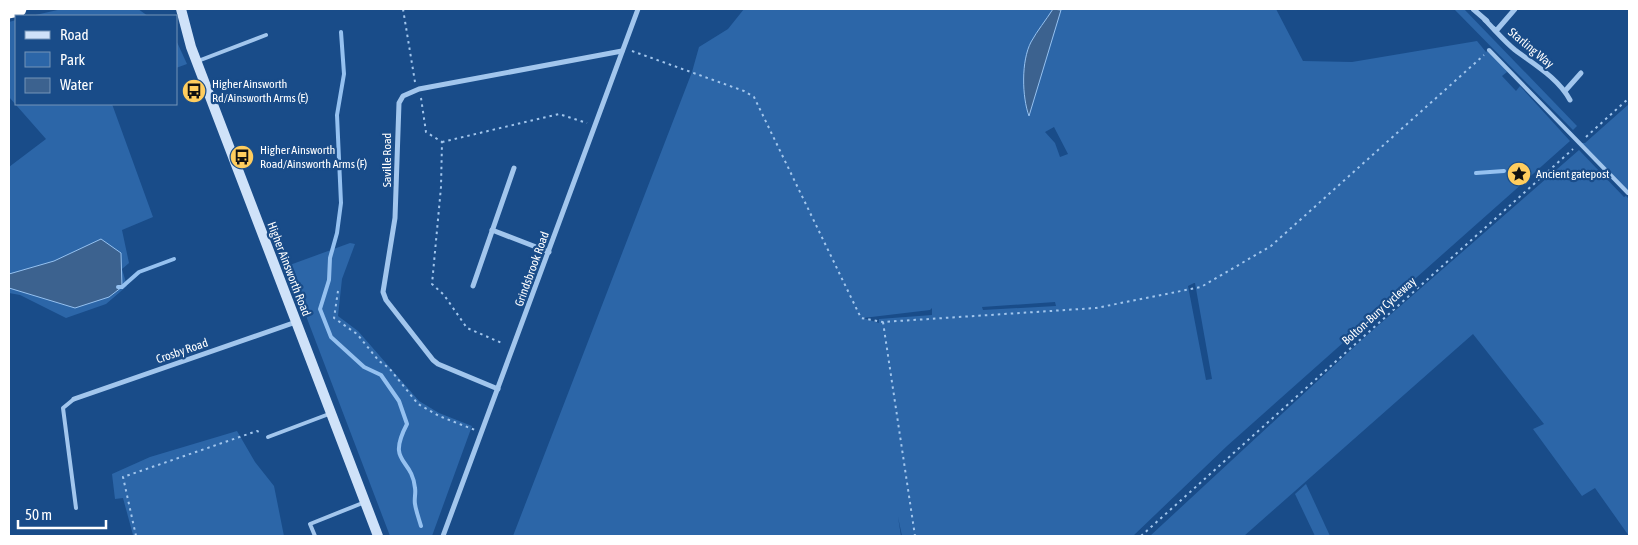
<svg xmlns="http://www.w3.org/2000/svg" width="1638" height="545" font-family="'Asap Condensed',sans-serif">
	<rect width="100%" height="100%" fill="#194c89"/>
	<g fill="#2c66a8" fill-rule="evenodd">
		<polygon points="62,9 138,9 148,16 31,16"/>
		<path d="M 744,9 L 1053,9 L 1030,46 L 1023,77 L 1029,115 L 1060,9 L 1276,9 L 1303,61 L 1352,62 L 1477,41 L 1486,52 L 1489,50 L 1507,72 L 1502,76 L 1516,91 L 1520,86 L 1570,141 L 1227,446 L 1133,536 L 902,536 L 898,517 L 901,536 L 513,536 L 692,72 L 699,47 L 728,29 ZM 1054,127 L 1068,154 L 1060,157 L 1055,143 L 1045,132 ZM 1194,283 L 1195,283 L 1212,379 L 1206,380 L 1188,286 ZM 1055,302 L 1056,306 L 983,310 L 982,307 ZM 932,308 L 932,315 L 879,319 L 879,323 L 863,318 L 930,310 Z"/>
		<polygon points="1454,9 1464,9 1577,126 1573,130"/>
		<polygon points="16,20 16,104 112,104 153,217 122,230 129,263 122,269 127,286 106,304 66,318 20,295 9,293 9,167 46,139 9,97 9,22"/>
		<polygon points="176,40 187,64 176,68"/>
		<polygon points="1629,104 1629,194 1579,143 1585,143"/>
		<polygon points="1579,150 1624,197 1626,196 1629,199 1629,536 1595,488 1582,496 1533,429 1544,424 1473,334 1244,536 1150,536 1365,337"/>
		<polygon points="350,243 355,244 342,279 338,316 358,331 419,401 439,413 472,426 432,536 390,536 287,266"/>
		<polygon points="237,431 255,462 274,486 284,536 124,536 133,535 123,498 115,499 112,474 150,457"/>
		<polygon points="1306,484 1330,536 1315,536 1295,494"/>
	</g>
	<g fill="#3c628f" stroke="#95c1f0">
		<path d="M 1053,9 L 1061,10 L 1029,116 C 1022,97 1021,61 1031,42 C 1037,31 1046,20 1053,9 Z"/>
		<polygon points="101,239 121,253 122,287 109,297 75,308 9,288 9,274 54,261"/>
	</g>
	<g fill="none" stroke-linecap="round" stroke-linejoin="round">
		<g stroke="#95c1f0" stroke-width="4">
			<path d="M 341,32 L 344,74 L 337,115 L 341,203 L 337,233 L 330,258 L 329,280 L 320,309 L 331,337 L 364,367 L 381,375 L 399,401 L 407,424 C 386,464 412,457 415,488 C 416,493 414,499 415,504 C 416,511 419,519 421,526"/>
			<polyline points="1476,173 1504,171"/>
			<polyline points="118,287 122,287 139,272 174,259"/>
		</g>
		<g stroke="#a2c6ed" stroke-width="2" stroke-dasharray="2.5 4" stroke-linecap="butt">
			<polyline points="403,9 415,82"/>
			<polyline points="632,51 744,91 754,97 861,318 883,322 1096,308 1201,287 1271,246 1484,55"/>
			<polyline points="421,98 426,132 442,142 441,187 432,284 444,295 467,328 504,344"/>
			<polyline points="1586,137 1629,98"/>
			<polyline points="442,142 559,114 587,123"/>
			<polyline points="338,291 334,318 357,334 379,361 389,368 418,404 439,416 475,430"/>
			<polyline points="883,322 915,536"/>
			<polyline points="136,536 123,477 257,431 261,433"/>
			<polyline points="1141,536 1573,149"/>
		</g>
		<g stroke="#a2c6ed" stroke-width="4">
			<polyline points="1489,50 1628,193"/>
			<polyline points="198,61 266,35"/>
			<polyline points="74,399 63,408 76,508"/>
			<polyline points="268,437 329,414"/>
			<polyline points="315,536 310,524 365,502"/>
		</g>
		<g stroke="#a2c6ed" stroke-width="5">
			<polyline points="1473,9 1487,21"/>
			<path d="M 1485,20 C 1495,30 1504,41 1515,50 C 1535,65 1558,78 1570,100"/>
			<polyline points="1494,29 1496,31 1515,9"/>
			<polyline points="1565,91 1581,73"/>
			<polyline points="492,230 549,252"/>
			<polyline points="473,286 514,168"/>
			<polyline points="498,389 438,364 433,360 386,300 383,292 395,218 399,103 403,96 419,89 622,51"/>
			<polyline points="74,399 296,322"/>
			<polyline points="443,536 638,9"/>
		</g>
		<polyline stroke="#cfe2f9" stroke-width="10" points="181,9 191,47 378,536"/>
		<polyline stroke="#fff" stroke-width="15" points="9,11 19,9"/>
	</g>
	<defs>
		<g id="bus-disc" transform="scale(1.25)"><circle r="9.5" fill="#ffcd5e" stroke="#194c89"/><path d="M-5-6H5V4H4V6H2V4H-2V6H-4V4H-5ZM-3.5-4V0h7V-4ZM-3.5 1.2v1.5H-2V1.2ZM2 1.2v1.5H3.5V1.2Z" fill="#111"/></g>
		<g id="sight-disc" transform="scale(1.25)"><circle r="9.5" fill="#ffcd5e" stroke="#194c89"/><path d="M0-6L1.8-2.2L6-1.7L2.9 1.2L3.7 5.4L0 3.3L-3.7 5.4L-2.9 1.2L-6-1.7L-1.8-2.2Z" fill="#111"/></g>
	</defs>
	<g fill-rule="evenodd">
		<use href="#bus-disc" x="194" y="91"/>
		<use href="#bus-disc" x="242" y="157"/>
		<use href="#sight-disc" x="1519" y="174"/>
	</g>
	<g text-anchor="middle" stroke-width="4.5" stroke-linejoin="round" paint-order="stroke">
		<g font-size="12" fill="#fff" stroke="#194c89">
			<text transform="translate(1531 48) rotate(40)" y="4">Starling Way</text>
			<text transform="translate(387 160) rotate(-90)" y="4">Saville Road</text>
			<text transform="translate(289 269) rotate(69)" y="4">Higher Ainsworth Road</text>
			<text transform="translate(532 269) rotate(-70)" y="4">Grindsbrook Road</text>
			<text transform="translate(1379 311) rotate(-42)" y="4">Bolton-Bury Cycleway</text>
			<text transform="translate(182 351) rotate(-19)" y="4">Crosby Road</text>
		</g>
		<g font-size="12" fill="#fff" stroke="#194c89" text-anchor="start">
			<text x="212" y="88">Higher Ainsworth<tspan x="212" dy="14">Rd/Ainsworth Arms (E)</tspan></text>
			<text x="260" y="154">Higher Ainsworth<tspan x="260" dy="14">Road/Ainsworth Arms (F)</tspan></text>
			<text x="1536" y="178">Ancient gatepost</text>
		</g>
	</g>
	<rect width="1638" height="545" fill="none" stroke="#ffffff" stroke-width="20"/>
	<rect x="15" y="15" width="162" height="90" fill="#194c89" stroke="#7594b8"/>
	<rect x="25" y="31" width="25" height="8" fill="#cfe2f9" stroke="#7594b8"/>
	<text x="60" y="40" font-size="15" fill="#ffffff">Road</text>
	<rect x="25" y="52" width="25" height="15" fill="#2c66a8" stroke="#7594b8"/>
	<text x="60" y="65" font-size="15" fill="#ffffff">Park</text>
	<rect x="25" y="78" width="25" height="15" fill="#3c628f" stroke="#7594b8"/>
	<text x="60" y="90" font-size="15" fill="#ffffff">Water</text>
	<path d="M18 520v8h88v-8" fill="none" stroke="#ffffff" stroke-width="2.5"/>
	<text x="25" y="520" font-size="15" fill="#ffffff" stroke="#194c89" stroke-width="4" paint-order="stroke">50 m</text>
</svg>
